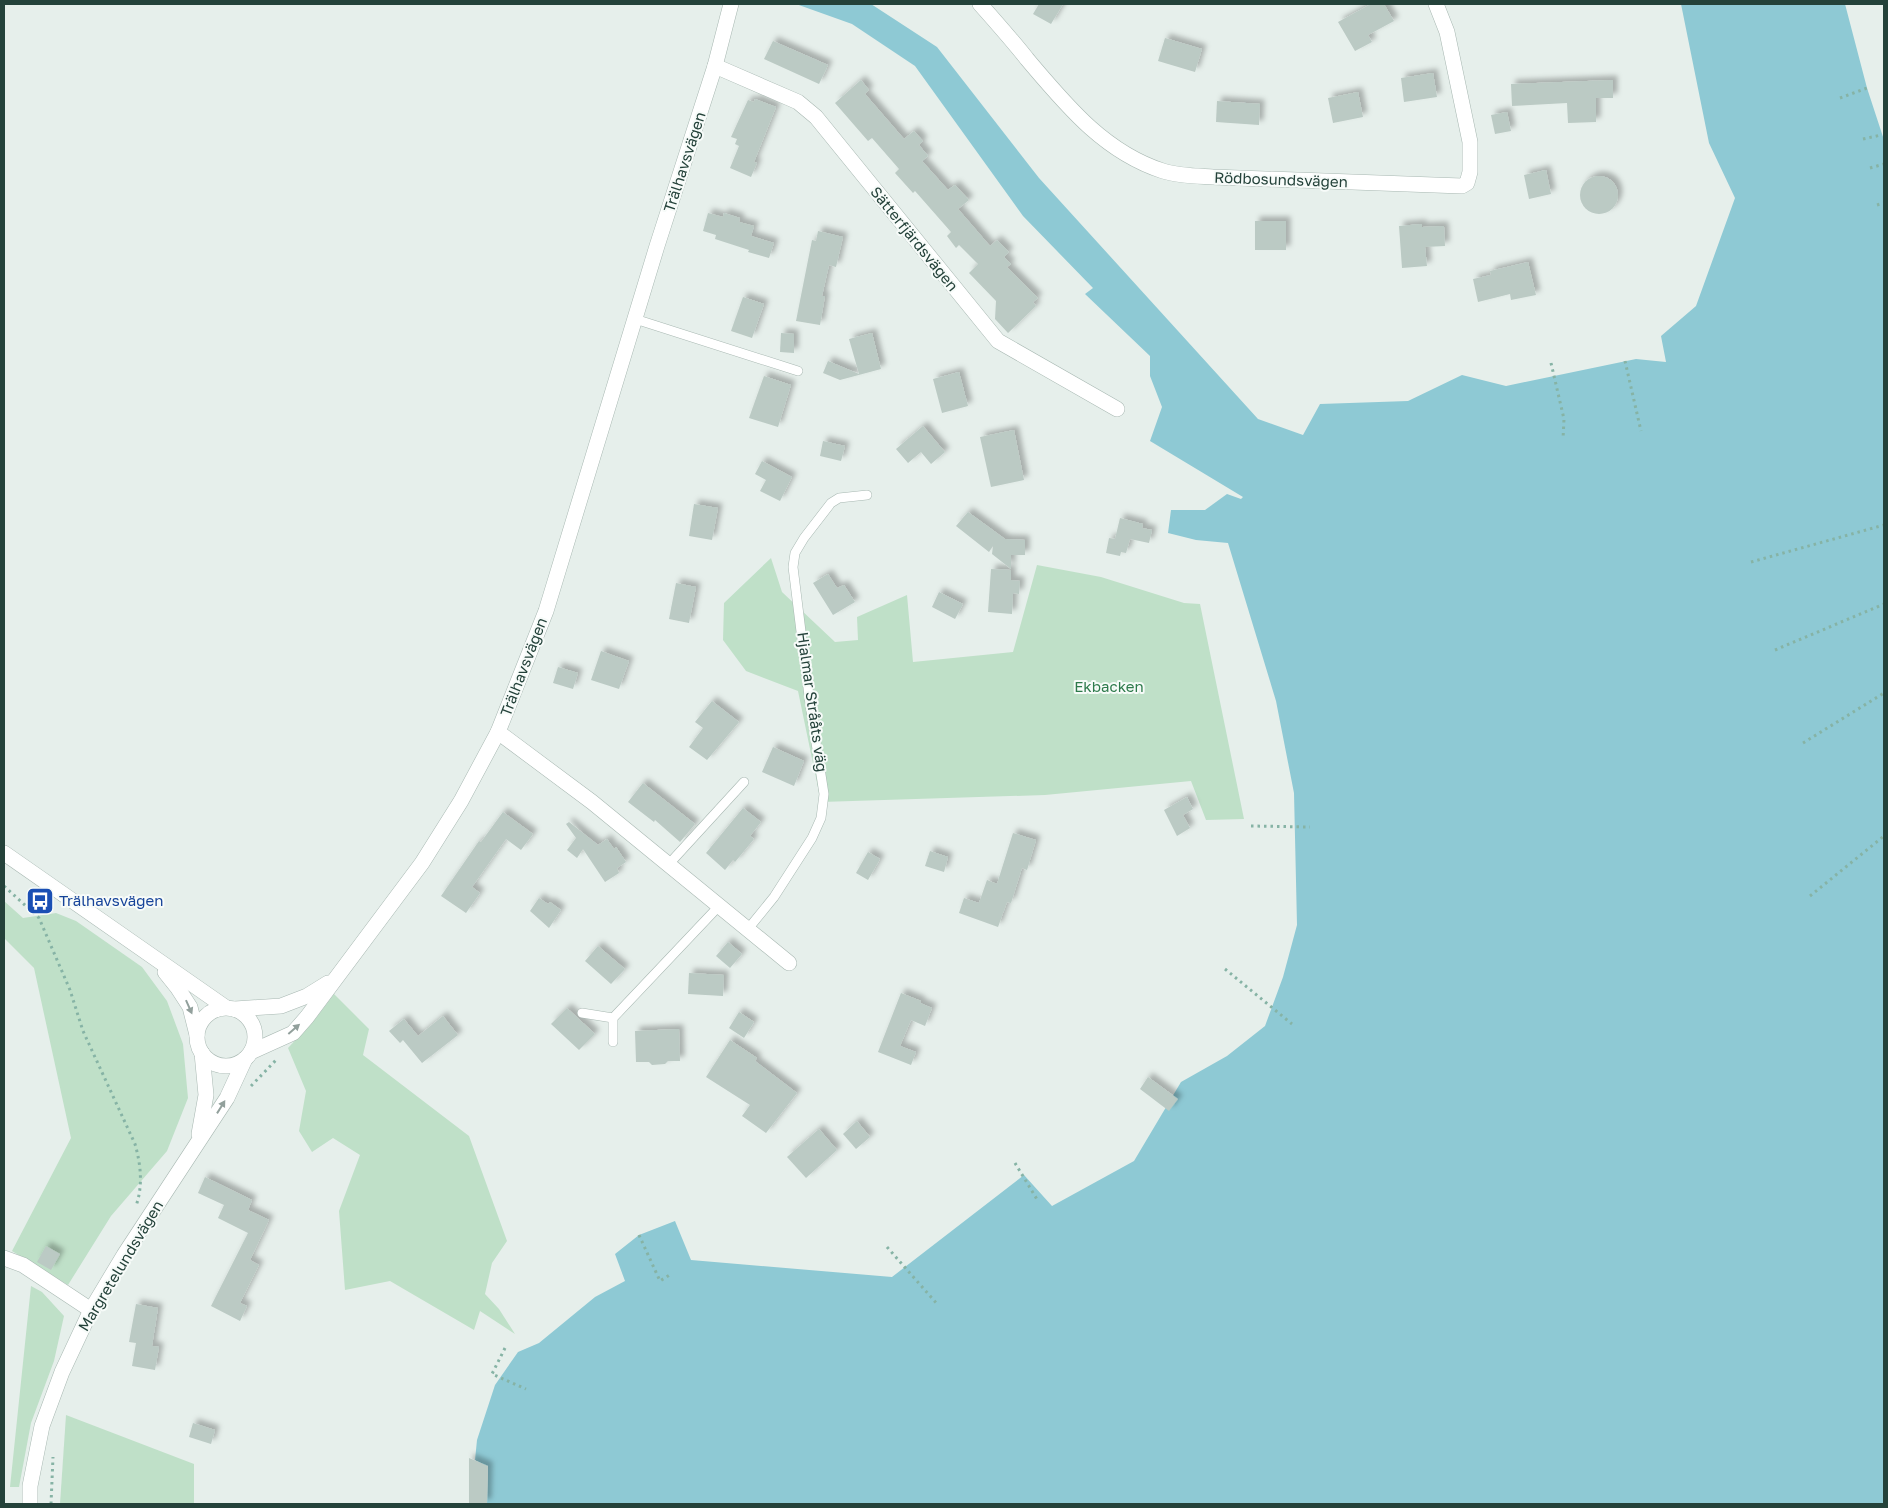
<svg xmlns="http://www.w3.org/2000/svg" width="1888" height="1508" font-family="'Golos Text',sans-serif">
	<defs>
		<filter id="shadow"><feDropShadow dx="4.5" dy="-4.5" stdDeviation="2.5" flood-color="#0004"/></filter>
	</defs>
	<rect width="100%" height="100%" fill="#e6efeb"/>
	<g fill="#bfe0c8">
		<polygon points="771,558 782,592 835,642 858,640 857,617 907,595 913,662 1013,652 1037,565 1101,577 1184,603 1200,604 1244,819 1206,820 1191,781 1045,795 821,802 798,691 746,671 723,640 724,603"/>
		<polygon points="4,901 23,918 56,913 76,921 142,967 167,1001 183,1044 188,1098 167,1151 111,1216 68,1285 12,1251 71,1138 34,968 4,938"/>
		<polygon points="334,994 369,1029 363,1055 469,1136 507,1241 492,1263 485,1294 499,1309 515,1334 480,1311 474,1330 390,1281 345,1290 339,1211 360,1155 333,1138 312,1152 299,1131 306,1091 288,1048 316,1018"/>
		<polygon points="31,1286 42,1292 64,1316 54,1361 31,1423 19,1487 10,1487"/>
		<polygon points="66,1415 194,1464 194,1504 60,1504"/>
	</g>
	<polygon fill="#8ec9d4" points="796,4 871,4 937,47 1039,178 1258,419 1303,435 1320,404 1408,401 1462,375 1506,386 1636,359 1666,362 1661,336 1696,306 1735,198 1709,143 1681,4 1845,4 1867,88 1884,140 1884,1504 487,1504 488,1467 475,1460 477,1440 495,1385 518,1352 539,1343 595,1297 625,1281 615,1254 639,1235 675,1221 691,1260 892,1277 1024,1175 1052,1206 1134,1161 1181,1082 1227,1056 1265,1026 1283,977 1297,925 1294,793 1276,701 1228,543 1196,540 1168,533 1171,510 1205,510 1227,494 1241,499 1243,497 1150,441 1162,407 1150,376 1150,356 1085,294 1093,288 1023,216 915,66 852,24"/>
	<g fill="#bbcac4" filter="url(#shadow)">
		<polygon points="1039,4 1063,4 1051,24 1033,14"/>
		<polygon points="1371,4 1384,4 1394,21 1368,35 1372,42 1355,51 1338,22"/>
		<polygon points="1165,38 1202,49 1195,72 1158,61"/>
		<polygon points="773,41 828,65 819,84 764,59"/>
		<polygon points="1433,73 1437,97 1404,102 1401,78"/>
		<polygon points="861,80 869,90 865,94 904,139 914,131 923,141 919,145 928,156 922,161 948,190 955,185 969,200 958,209 990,246 997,240 1009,252 1004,257 1011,264 1007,267 1038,298 1033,302 1036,306 1008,333 995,319 996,301 969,273 978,264 959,245 956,248 947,236 951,232 915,191 913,193 895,173 899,169 872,138 868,141 835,103"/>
		<polygon points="1613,80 1613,98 1596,98 1596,122 1568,123 1567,103 1512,106 1511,84"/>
		<polygon points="1358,92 1363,117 1333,123 1328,98"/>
		<polygon points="755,99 776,107 754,162 757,163 751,177 730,168 739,146 735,144 737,139 731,137 748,100 754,102"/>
		<polygon points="1217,101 1260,104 1259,125 1216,122"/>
		<polygon points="1507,112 1511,131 1495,134 1491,115"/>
		<polygon points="1546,170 1551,194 1529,199 1524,175"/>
		<circle cx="1599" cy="195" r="19"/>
		<polygon points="708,213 723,217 724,213 740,218 739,222 754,226 751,236 774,243 769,258 748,252 749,250 715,239 716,235 703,231"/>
		<rect x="1255" y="221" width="31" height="29"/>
		<polygon points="1422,224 1422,227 1444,226 1445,246 1425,247 1427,266 1402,268 1399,226"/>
		<polygon points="818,231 843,237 836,267 829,265 822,296 825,296 820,325 796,321 812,240 816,241"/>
		<polygon points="1528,262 1536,295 1511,300 1510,294 1478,302 1473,279 1491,275 1490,271"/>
		<polygon points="743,297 764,304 752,338 731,331"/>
		<polygon points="781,333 794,334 794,353 780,352"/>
		<polygon points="872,333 881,369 840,380 823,373 828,361 859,374 849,339"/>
		<polygon points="959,372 968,406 942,413 933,379"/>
		<polygon points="764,376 791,385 778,427 749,418"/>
		<polygon points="923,426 945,452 931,464 921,452 908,463 896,449"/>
		<polygon points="1014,430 1024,480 991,487 980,437"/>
		<polygon points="823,441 845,446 841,461 820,456"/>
		<polygon points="762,461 792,477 780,501 760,491 766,480 755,474"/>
		<polygon points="694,504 718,508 712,540 689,536"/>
		<polygon points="968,512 1005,539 1025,540 1025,555 1011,555 1011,569 992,554 993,546 989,552 956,526"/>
		<polygon points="1120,518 1143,524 1142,528 1152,530 1149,543 1130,539 1126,553 1121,552 1120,556 1106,553 1109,538 1115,539"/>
		<polygon points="991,569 1011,570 1011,580 1020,581 1019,594 1013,593 1012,614 988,612"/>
		<polygon points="828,574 837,588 844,585 855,602 833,615 813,583"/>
		<polygon points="676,583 696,587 689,623 669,619"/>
		<polygon points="939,592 963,604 955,619 932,607"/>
		<polygon points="601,651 629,661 619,689 591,680"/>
		<polygon points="558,667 578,673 573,689 553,683"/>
		<polygon points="712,701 739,722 707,760 689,747 703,728 695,722"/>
		<polygon points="773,747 804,761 794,786 762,772"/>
		<polygon points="643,783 695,824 680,842 655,820 654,822 628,802"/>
		<polygon points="1187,797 1193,809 1183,815 1190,828 1177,836 1164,810"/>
		<polygon points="743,808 761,822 750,836 754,839 735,862 733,860 725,870 706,853"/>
		<polygon points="503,812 533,834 521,850 506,839 472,887 480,893 466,913 441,896 479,841 481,842"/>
		<polygon points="569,822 598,845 607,839 614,849 616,847 626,862 617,868 619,873 605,882 583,849 577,858 567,850 576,838 566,824"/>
		<polygon points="1013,833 1036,840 1027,870 1022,868 1011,903 1007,902 998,927 959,913 964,898 979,903 987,880 997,884"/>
		<polygon points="930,851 948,857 944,872 925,866"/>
		<polygon points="868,852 880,859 868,880 856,873"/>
		<polygon points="539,898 548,904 550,902 561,910 549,928 530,911"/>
		<polygon points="728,942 742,954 730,968 716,956"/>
		<polygon points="598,946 625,969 611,984 585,961"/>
		<polygon points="689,973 724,975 723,996 688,994"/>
		<polygon points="901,993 921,1001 920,1003 932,1008 925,1026 911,1020 900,1046 916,1052 911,1065 878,1052"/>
		<polygon points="567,1008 595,1034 579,1050 551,1024"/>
		<polygon points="739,1012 754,1022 744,1038 729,1028"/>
		<polygon points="443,1016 458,1035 422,1063 403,1040 400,1043 389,1031 404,1019 418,1036"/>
		<polygon points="679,1029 680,1061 668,1061 665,1064 652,1065 649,1062 636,1062 635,1031"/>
		<polygon points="730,1040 757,1058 755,1061 797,1093 766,1133 742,1116 750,1105 706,1077"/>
		<polygon points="1148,1077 1178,1099 1169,1111 1140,1089"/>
		<polygon points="857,1121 870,1137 856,1149 843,1134"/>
		<polygon points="819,1129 837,1150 806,1178 787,1157"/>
		<polygon points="205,1177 252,1200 248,1210 269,1220 250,1260 259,1265 240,1303 247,1306 240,1321 211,1306 248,1233 218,1218 224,1205 198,1193"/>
		<polygon points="46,1246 60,1254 51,1270 37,1262"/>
		<polygon points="136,1304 158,1308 152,1346 159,1347 155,1370 132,1366 136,1343 129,1342"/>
		<polygon points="193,1423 215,1430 211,1444 189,1437"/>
		<polygon points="469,1458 488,1466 487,1503 469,1504"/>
	</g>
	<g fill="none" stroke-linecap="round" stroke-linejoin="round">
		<g stroke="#a8b8b2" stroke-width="10">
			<g id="service">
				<polyline points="635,319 798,371"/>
				<polyline points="668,865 744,782"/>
				<polyline points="748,929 774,897 812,838 821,818 824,794 810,704 793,567 795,553 804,538 831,503 839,498 867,495"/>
				<polyline points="582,1013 613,1018"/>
				<polyline points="613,1042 613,1018 719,906"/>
			</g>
		</g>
		<g stroke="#a8b8b2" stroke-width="16">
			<g id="minor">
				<path d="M 980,4 C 996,22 1012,40 1027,59 C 1066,105 1104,152 1163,171 C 1179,176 1196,176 1213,177 L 1462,186 L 1467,183 L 1470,172 L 1470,142 L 1447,32 L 1436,4"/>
				<polyline points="715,66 798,102 816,117 998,341 1117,409"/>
				<polyline points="498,732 592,802 789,963"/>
				<polyline points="235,1009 281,1006 307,996 328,983"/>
				<polyline points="251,1052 293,1033 307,1017 422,863 461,801 498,732 546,611 657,246 715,66 731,4"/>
				<polyline points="4,1258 23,1265 91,1310"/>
			</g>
		</g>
		<g stroke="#a8b8b2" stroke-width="16">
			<g id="tertiary">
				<polyline points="4,853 225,1007"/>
				<polyline points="165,972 177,987 190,1007 197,1035"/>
				<circle cx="226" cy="1037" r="29"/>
				<polyline points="199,1134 206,1095 202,1053"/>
				<polyline points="30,1504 30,1486 42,1426 62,1372 91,1310 124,1255 227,1098 245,1059"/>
			</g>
		</g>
		<g stroke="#86b3a5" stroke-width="3" stroke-dasharray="2.5 4" stroke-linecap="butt">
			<polyline points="1840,98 1867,88"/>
			<polyline points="1863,139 1881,135"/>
			<polyline points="1870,168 1884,164"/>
			<polyline points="1877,205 1884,203"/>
			<polyline points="1625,361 1641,431"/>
			<polyline points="1551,363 1564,419 1563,439"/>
			<polyline points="1751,562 1884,525"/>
			<polyline points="1775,650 1884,604"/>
			<polyline points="1803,743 1884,693"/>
			<polyline points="1251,826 1310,827"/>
			<path d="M 4,886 L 39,918 L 70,990 L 83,1031 L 135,1144 C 141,1165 143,1186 136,1206"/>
			<polyline points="1810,896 1884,836"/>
			<polyline points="1225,969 1292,1024"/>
			<polyline points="251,1086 278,1058"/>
			<polyline points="1015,1163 1038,1201"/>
			<polyline points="639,1235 660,1281 671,1274"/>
			<polyline points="887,1247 938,1305"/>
			<polyline points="505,1348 492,1374 526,1389"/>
			<polyline points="51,1504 53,1457"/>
		</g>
		<use href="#service" stroke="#fff" stroke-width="9"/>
		<use href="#minor" stroke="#fff" stroke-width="15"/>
		<use href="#tertiary" stroke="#fff" stroke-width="15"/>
	</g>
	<defs><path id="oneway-solid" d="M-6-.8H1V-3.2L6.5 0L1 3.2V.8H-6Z" transform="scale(1.25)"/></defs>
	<g fill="#92a09c">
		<use href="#oneway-solid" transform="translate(189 1007) rotate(66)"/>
		<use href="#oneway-solid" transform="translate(294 1029) rotate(-41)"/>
		<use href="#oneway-solid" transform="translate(221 1107) rotate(-58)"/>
	</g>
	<defs>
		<g id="bus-square" transform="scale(1.4375)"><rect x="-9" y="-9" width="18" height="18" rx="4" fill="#1a4fb4" stroke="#f7fbf9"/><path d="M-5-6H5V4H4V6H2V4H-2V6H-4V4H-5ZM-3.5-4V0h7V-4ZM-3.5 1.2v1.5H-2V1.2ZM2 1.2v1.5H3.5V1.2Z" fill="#fff"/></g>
	</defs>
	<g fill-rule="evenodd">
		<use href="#bus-square" x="40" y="901"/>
	</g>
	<g text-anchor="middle" stroke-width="4" stroke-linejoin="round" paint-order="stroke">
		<g font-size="15" fill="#24423a" stroke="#f7fbf9">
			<text transform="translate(685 162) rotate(-72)" y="5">Trälhavsvägen</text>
			<text transform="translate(1281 180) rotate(2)" y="5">Rödbosundsvägen</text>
			<text transform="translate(914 239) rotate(51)" y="5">Sätterfjärdsvägen</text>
			<text transform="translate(524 667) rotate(-69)" y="5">Trälhavsvägen</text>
			<text transform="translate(812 702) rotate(82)" y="5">Hjalmar Strååts väg</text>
			<text transform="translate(121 1266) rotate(-59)" y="5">Margretelundsvägen</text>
		</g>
		<g font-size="15" fill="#2d7a4b" stroke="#f7fbf9">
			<text x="1109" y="692">Ekbacken</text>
		</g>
		<g font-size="15" fill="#164399" stroke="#f7fbf9" text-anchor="start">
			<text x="59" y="906">Trälhavsvägen</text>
		</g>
	</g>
	<rect width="1888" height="1508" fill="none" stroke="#24423a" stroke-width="10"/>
</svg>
